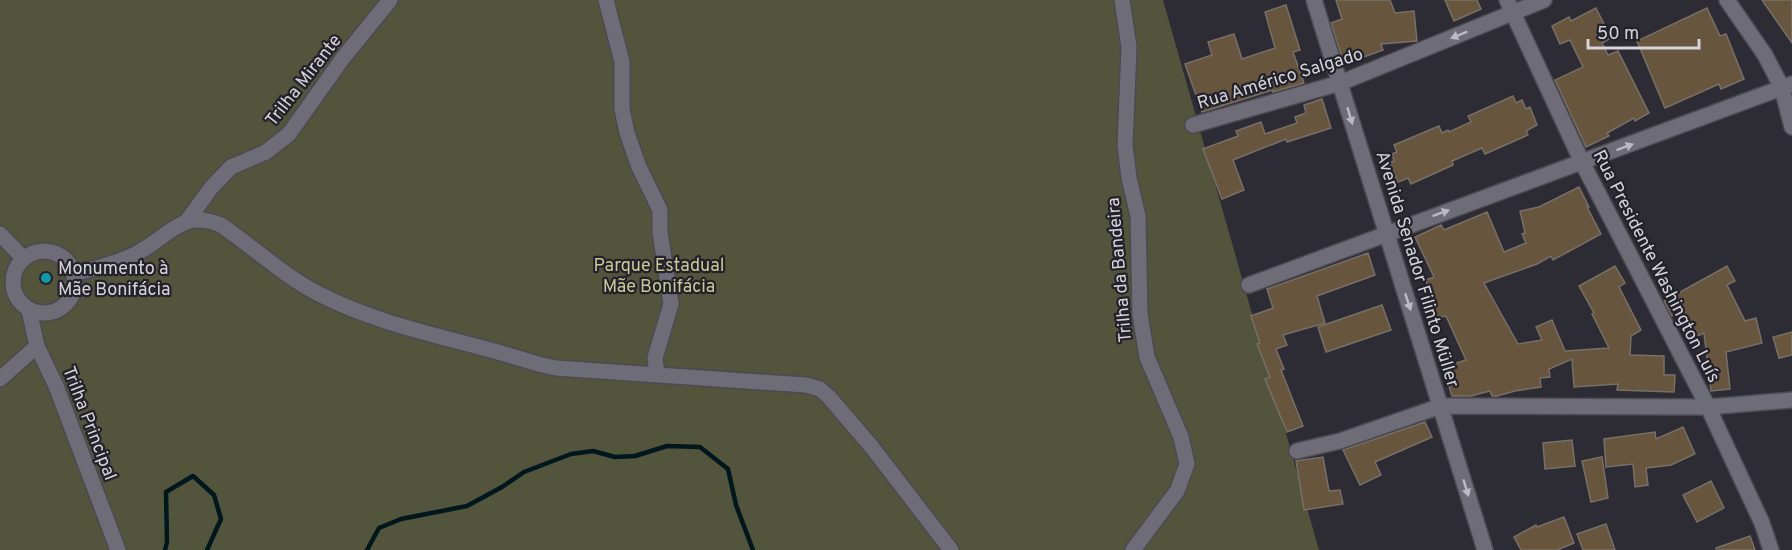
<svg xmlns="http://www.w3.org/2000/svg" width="1792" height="550" font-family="Overpass,sans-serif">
	<rect width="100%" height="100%" fill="#2d2c35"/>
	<polygon fill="#52543c" points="0,0 1163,0 1319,550 0,550"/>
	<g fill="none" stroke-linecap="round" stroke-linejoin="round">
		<g stroke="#00171e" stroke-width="4.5">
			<polyline points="165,550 167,542 166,492 193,476 214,495 221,519 207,550"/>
			<polyline points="367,550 379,528 401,519 467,506 502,487 524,472 571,454 593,451 615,457 635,456 667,446 700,447 728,469 736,505 753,550"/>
		</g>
	</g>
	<g fill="#67553d" stroke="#777067" stroke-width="1.5">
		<polygon points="1336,0 1390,0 1395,13 1414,11 1417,41 1381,44 1383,50 1344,64 1331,23 1342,19"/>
		<polygon points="1445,0 1477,0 1481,9 1454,21"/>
		<polygon points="1762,0 1792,0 1792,43"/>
		<polygon points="1286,5 1300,50 1293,52 1304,83 1273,92 1273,90 1202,112 1185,64 1212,55 1208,42 1234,34 1242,59 1275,48 1265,12"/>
		<polygon points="1596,8 1611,38 1602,43 1608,55 1618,51 1649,113 1635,121 1634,118 1607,133 1609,136 1586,147 1555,80 1583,67 1570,40 1560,44 1552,26 1569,17 1571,21"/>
		<polygon points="1707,8 1720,36 1726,34 1744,79 1721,89 1719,84 1665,108 1637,41"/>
		<polygon points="1513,96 1516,103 1522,100 1526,109 1530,107 1537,125 1526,131 1528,135 1485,154 1482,148 1452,161 1453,165 1411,184 1408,178 1398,182 1389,163 1394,161 1392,154 1397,152 1394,145 1439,126 1442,133 1448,130 1449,132 1471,122 1468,116"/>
		<polygon points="1322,99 1331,128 1287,142 1286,139 1233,160 1244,190 1222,199 1203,149 1238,136 1236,131 1261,122 1265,134 1297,123 1295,117 1306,113 1304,105"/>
		<polygon points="1579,187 1589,207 1587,207 1601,234 1553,260 1551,256 1537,264 1484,283 1518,344 1542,340 1536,327 1552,320 1565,351 1609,348 1592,314 1594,313 1579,286 1615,266 1625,283 1619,287 1641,330 1631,336 1630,355 1664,356 1664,375 1675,375 1674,392 1617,390 1618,384 1574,387 1572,359 1549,369 1550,377 1540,378 1541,387 1515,391 1497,396 1492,396 1490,391 1471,396 1452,396 1443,367 1466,360 1446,316 1436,318 1426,280 1434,277 1415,237 1441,225 1444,230 1487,212 1504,252 1526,243 1522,234 1525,233 1520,211 1539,207"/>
		<polygon points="1368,253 1375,275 1317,296 1325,323 1283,335 1287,345 1276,349 1284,369 1281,370 1303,426 1287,432 1265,379 1270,377 1257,344 1260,343 1251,316 1273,308 1267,289"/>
		<polygon points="1727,266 1735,281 1727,285 1745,321 1756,318 1762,343 1726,352 1730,389 1711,391 1704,333 1691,339 1678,312 1672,316 1664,301"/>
		<polygon points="1382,305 1391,330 1326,352 1318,327"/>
		<polygon points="1792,332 1792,355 1779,358 1773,337"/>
		<polygon points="1425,422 1432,437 1375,462 1381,475 1360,485 1343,450"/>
		<polygon points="1683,427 1695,454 1671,465 1646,468 1648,485 1635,487 1633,464 1606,467 1604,439 1655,432 1656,439"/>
		<polygon points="1572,440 1575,466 1545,469 1543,443"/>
		<polygon points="1323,457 1329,491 1340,490 1343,504 1304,510 1296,461"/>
		<polygon points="1602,457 1608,498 1591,502 1582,461"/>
		<polygon points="1711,481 1724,508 1697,522 1683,495"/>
		<polygon points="1564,517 1574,543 1557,550 1521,550 1514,537 1536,525 1537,527"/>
		<polygon points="1606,524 1615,550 1583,550 1577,534"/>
		<polygon points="1750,536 1755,550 1716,550 1716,548"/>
	</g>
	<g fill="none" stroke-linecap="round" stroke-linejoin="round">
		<g stroke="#4b4a52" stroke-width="18">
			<g id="minor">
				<polyline points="606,0 622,62 622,109 627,133 639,167 660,210 660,232 671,304 655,358 657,374"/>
				<polyline points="1122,0 1129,47 1125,145 1129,178 1138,216 1140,314 1147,357 1181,437 1187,464 1177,491 1133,550"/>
				<polyline points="1314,0 1485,550"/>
				<polyline points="1507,0 1582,162 1708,407 1762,523 1771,550"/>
				<polyline points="1727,0 1765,55 1782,88 1792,127"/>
				<polyline points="1193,125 1340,83 1544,0"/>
				<polyline points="187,221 211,188 231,167 266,152 289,134 343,58 390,0"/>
				<polyline points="0,234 24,259"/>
				<circle cx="44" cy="282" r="31"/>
				<path d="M 73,274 C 95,268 119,263 139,252 C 171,235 182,209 221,225 C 253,247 284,276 319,294 C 387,329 465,340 538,364 L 556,368 L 806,385 L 820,389 L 829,397 L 871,446 L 951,550"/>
				<polyline points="1249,285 1792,84"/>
				<polyline points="29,310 37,346 56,386 118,550"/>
				<polyline points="0,379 37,346"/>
				<polyline points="1297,451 1340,441 1441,406 1708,407 1792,400"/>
			</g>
		</g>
		<use href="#minor" stroke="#6e6d77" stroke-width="15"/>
	</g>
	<defs><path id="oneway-solid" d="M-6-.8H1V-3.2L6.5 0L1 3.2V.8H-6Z" transform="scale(1.5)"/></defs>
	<g fill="#bbbac1">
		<use href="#oneway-solid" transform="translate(1459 35) rotate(158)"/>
		<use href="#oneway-solid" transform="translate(1350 116) rotate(73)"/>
		<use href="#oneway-solid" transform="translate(1625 147) rotate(-20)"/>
		<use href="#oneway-solid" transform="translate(1441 213) rotate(-20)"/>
		<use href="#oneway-solid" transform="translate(1408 302) rotate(72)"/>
		<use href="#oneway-solid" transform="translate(1466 488) rotate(73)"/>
	</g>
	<circle fill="#0f9aa8" stroke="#23222b" stroke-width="2" cx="46" cy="278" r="6"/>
	<g text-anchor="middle" stroke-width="4.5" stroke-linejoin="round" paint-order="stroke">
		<g font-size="18" fill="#d5d4da" stroke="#23222b">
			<text transform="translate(1280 78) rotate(-17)" y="6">Rua Américo Salgado</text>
			<text transform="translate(303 80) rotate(-52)" y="6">Trilha Mirante</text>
			<text transform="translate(1657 266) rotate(63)" y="6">Rua Presidente Washington Luís</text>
			<text transform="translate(1418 269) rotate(73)" y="6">Avenida Senador Filinto Müller</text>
			<text transform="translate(1119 270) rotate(-95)" y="6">Trilha da Bandeira</text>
			<text transform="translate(90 423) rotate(69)" y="6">Trilha Principal</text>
		</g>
		<g font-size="18" fill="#c6cb94" stroke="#23222b">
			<text x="659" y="271">Parque Estadual<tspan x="659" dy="21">Mãe Bonifácia</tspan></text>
		</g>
		<g font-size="18" fill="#d5d4da" stroke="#23222b" text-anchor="start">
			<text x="58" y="274">Monumento à<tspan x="58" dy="21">Mãe Bonifácia</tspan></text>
		</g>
	</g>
	<path d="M1588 39v9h111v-9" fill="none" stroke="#d5d4da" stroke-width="3"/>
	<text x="1597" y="39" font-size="18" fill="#d5d4da" stroke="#23222b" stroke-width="4.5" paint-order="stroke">50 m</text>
</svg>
